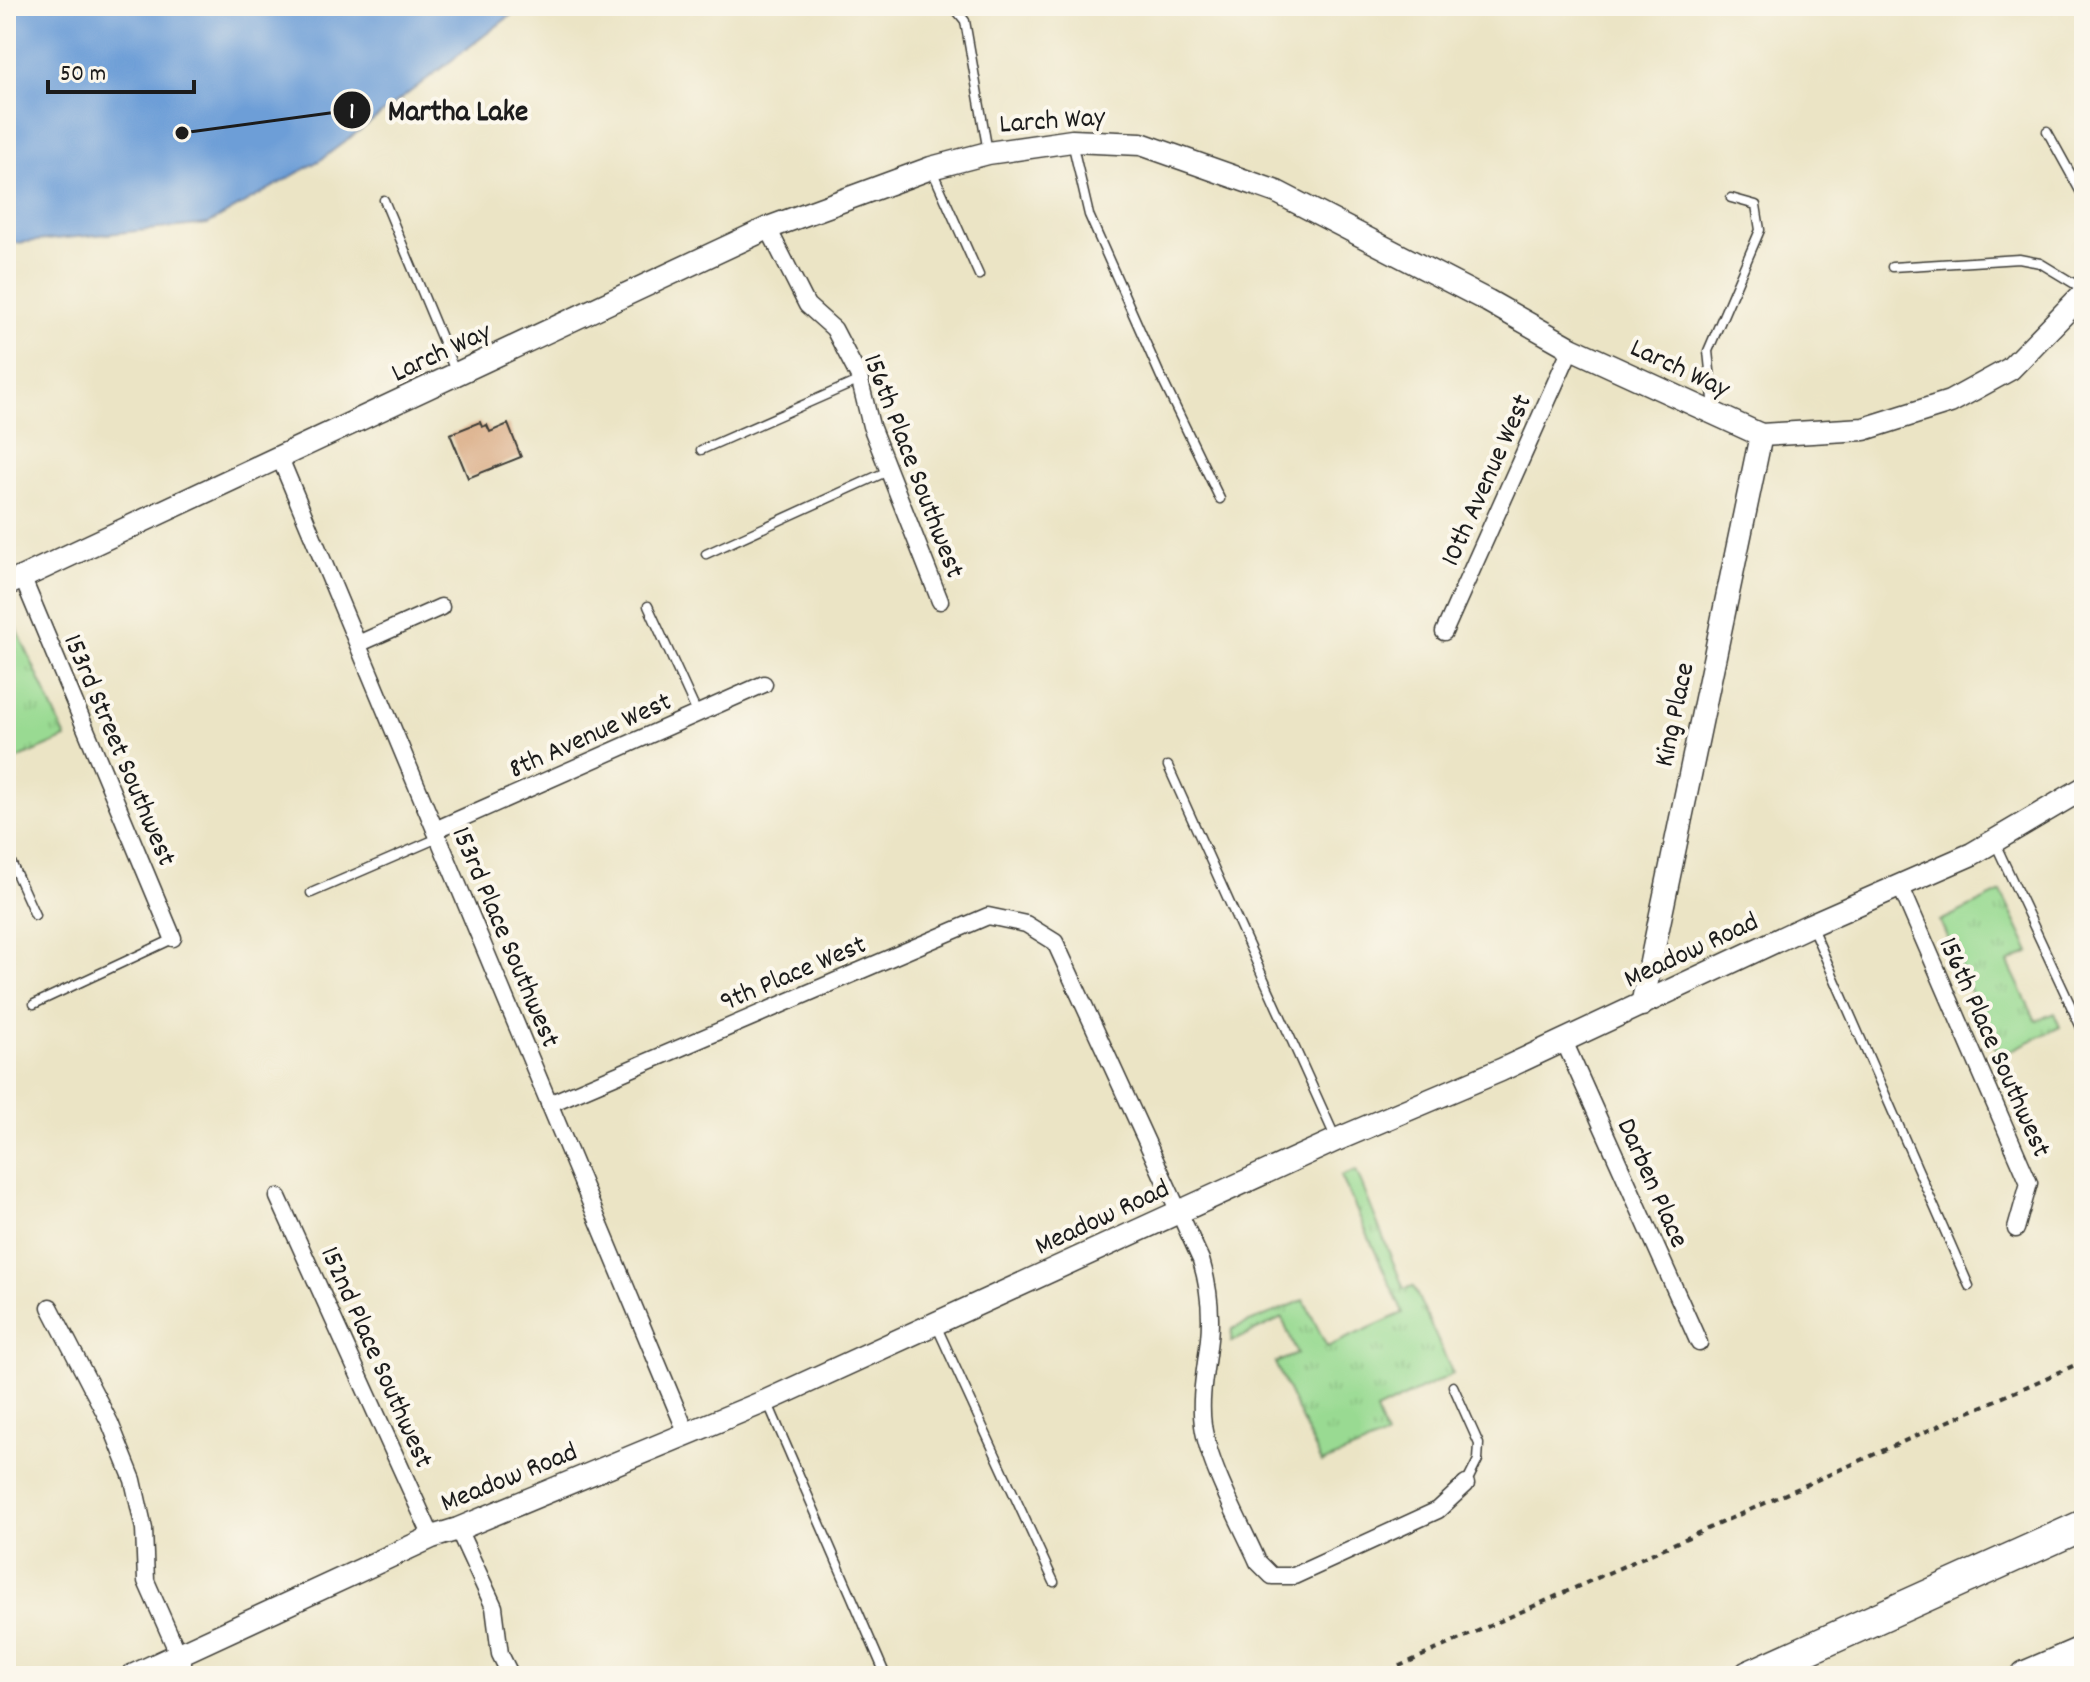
<svg xmlns="http://www.w3.org/2000/svg" width="2090" height="1682" font-family="Dekko,sans-serif">
	<defs>
		<pattern id="park-tufts" width="24" height="20" patternUnits="userSpaceOnUse" patternTransform="scale(2)"><rect width="24" height="20" fill="#99da92"/><path d="M3 7l-1-3M5 7V3M7 7l1-3M15 17l-1-3M17 17v-4M19 17l1-3" fill="none" stroke="#83ba7d"/></pattern>
	</defs>
	<rect width="100%" height="100%" fill="#fbf7ec"/>
	<filter id="ink" filterUnits="userSpaceOnUse"><feTurbulence type="fractalNoise" baseFrequency=".0125" numOctaves="2"/><feDisplacementMap in="SourceGraphic" scale="16" xChannelSelector="R" yChannelSelector="G"/><feConvolveMatrix kernelMatrix="1 2 1 2 8 2 1 2 1" color-interpolation-filters="sRGB"/></filter>
	<filter id="wash" filterUnits="userSpaceOnUse"><feTurbulence type="fractalNoise" baseFrequency=".006" numOctaves="4" result="noise"/><feDisplacementMap in="SourceGraphic" scale="32" xChannelSelector="R" yChannelSelector="G"/><feGaussianBlur stdDeviation="1.8" result="paint"/><feColorMatrix in="noise" values="0 0 0 0 0 0 0 0 0 0 0 0 0 0 0 0 0 1.4 0 .05"/><feComposite in="paint" operator="in"/></filter>
	<g filter="url(#wash)">
		<rect width="100%" height="100%" fill="#ebe4c5"/>
		<g fill="url(#park-tufts)" stroke="#5a7b57" stroke-width="2">
			<polygon points="7,607 66,738 6,764 6,608"/>
			<polygon points="2001,892 2030,952 2008,963 2036,1021 2054,1013 2060,1027 1999,1056 1940,921"/>
			<polygon points="1356,1170 1404,1289 1413,1286 1453,1374 1376,1411 1386,1437 1322,1463 1275,1363 1297,1354 1282,1318 1231,1342 1232,1329 1304,1300 1327,1347 1403,1313 1341,1176"/>
		</g>
		<polygon fill="#6d9ed7" stroke="#445d7a" stroke-width="2" points="6,6 523,6 322,159 208,224 6,244"/>
		<g id="blocks">
			<polygon fill="#dcb08b" points="480,422 482,427 487,425 490,432 508,424 521,457 468,478 450,434"/>
		</g>
	</g>
	<g filter="url(#ink)">
		<use href="#blocks" fill-opacity="0" stroke="#3b3a35" stroke-width="2"/>
		<g fill="none" stroke-linecap="round" stroke-linejoin="round">
			<g stroke="#3b3a35" stroke-width="11">
				<g id="lane">
					<polyline points="947,6 957,11 965,21 988,152"/>
					<polyline points="904,9 940,6"/>
					<polyline points="2047,131 2084,198"/>
					<polyline points="1072,142 1089,215 1160,375 1220,499"/>
					<polyline points="931,168 979,275"/>
					<polyline points="384,200 455,371"/>
					<polyline points="1892,267 2019,259 2040,263 2083,289"/>
					<polyline points="1714,409 1708,351 1760,230 1756,205 1731,198"/>
					<polyline points="701,450 860,380"/>
					<polyline points="706,554 888,471"/>
					<polyline points="648,606 697,713"/>
					<polyline points="1168,766 1336,1139"/>
					<polyline points="1995,843 2084,1034"/>
					<polyline points="6,851 35,915"/>
					<polyline points="311,893 438,838"/>
					<polyline points="1811,925 1969,1286"/>
					<polyline points="34,1004 173,939"/>
					<polyline points="936,1325 1054,1582"/>
					<polyline points="1453,1386 1479,1444 1478,1460 1466,1484"/>
					<polyline points="767,1401 886,1676"/>
				</g>
			</g>
			<g stroke="#3b3a35" stroke-width="19">
				<g id="street">
					<polyline points="768,228 807,305 834,329 859,377 871,426 940,601"/>
					<polyline points="280,458 687,1434"/>
					<polyline points="23,579 173,938"/>
					<polyline points="1444,632 1571,348"/>
					<polyline points="358,644 441,607"/>
					<polyline points="435,830 764,684"/>
					<polyline points="1900,885 2029,1183 2016,1229"/>
					<polyline points="1564,1041 1699,1343"/>
					<path d="M 549,1104 L 988,916 L 1026,924 L 1055,942 L 1201,1260 C 1209,1287 1212,1311 1209,1339 C 1206,1368 1199,1397 1203,1425 C 1208,1464 1241,1524 1258,1562 L 1272,1576 L 1294,1576 L 1438,1510 L 1466,1484"/>
					<polyline points="278,1197 432,1537"/>
					<polyline points="50,1307 110,1423 133,1480 144,1529 146,1581 188,1676"/>
					<polyline points="458,1529 494,1607 500,1654 511,1676"/>
				</g>
			</g>
			<g stroke="#3b3a35" stroke-width="25">
				<g id="secondary">
					<polyline points="6,585 768,228 931,168 988,153 1072,141 1141,144 1277,192 1488,301 1571,348 1761,435 1864,429 1950,402 2010,369 2084,293"/>
					<polyline points="1642,1005 1761,435"/>
					<polyline points="132,1676 432,1537 458,1529 766,1401 1336,1140 1501,1070 1810,925 1972,854 2084,788"/>
				</g>
			</g>
			<g stroke="#3b3a35" stroke-width="33">
				<g id="highway">
					<polyline points="1749,1676 2084,1525"/>
					<polyline points="2026,1676 2084,1651"/>
				</g>
			</g>
			<polyline stroke="#3b3a35" stroke-width="4" stroke-dasharray="6 6" stroke-linecap="butt" points="1377,1676 2084,1361"/>
			<use href="#lane" stroke="#fff" stroke-width="8"/>
			<use href="#street" stroke="#fff" stroke-width="16"/>
			<use href="#secondary" stroke="#fff" stroke-width="22"/>
			<use href="#highway" stroke="#fff" stroke-width="30"/>
		</g>
	</g>
	<g text-anchor="middle" stroke-width="8" stroke-linejoin="round" paint-order="stroke">
		<g font-size="28" fill="#1c1c1c" stroke="#fbf7ec">
			<text transform="translate(1052 118) rotate(-4)" y="10">Larch Way</text>
			<text transform="translate(440 350) rotate(-25)" y="10">Larch Way</text>
			<text transform="translate(1681 366) rotate(25)" y="10">Larch Way</text>
			<text transform="translate(916 465) rotate(69)" y="10">156th Place Southwest</text>
			<text transform="translate(1484 479) rotate(-66)" y="10">10th Avenue West</text>
			<text transform="translate(1672 714) rotate(-78)" y="10">King Place</text>
			<text transform="translate(589 733) rotate(-24)" y="10">8th Avenue West</text>
			<text transform="translate(122 749) rotate(67)" y="10">153rd Street Southwest</text>
			<text transform="translate(508 936) rotate(67)" y="10">153rd Place Southwest</text>
			<text transform="translate(1690 948) rotate(-25)" y="10">Meadow Road</text>
			<text transform="translate(792 971) rotate(-23)" y="10">9th Place West</text>
			<text transform="translate(1997 1046) rotate(66)" y="10">156th Place Southwest</text>
			<text transform="translate(1655 1182) rotate(66)" y="10">Darben Place</text>
			<text transform="translate(1101 1215) rotate(-25)" y="10">Meadow Road</text>
			<text transform="translate(379 1356) rotate(66)" y="10">152nd Place Southwest</text>
			<text transform="translate(508 1475) rotate(-22)" y="10">Meadow Road</text>
		</g>
	</g>
	<path fill="none" stroke="#1c1c1c" stroke-width="3" d="M182 133L352 110"/>
	<g fill="#1c1c1c" stroke="#fbf7ec" stroke-width="3">
		<circle cx="182" cy="133" r="8"/>
		<circle cx="352" cy="110" r="20"/>
	</g>
	<g font-size="24" text-anchor="middle" font-weight="bold" fill="#fff">
		<text x="352" y="118">1</text>
	</g>
	<g font-size="30" text-anchor="middle" font-weight="bold" fill="#1c1c1c" stroke="#fbf7ec" stroke-width="8" stroke-linejoin="round" paint-order="stroke">
		<text x="458" y="120">Martha Lake</text>
	</g>
	<rect width="2090" height="1682" fill="none" stroke="#fbf7ec" stroke-width="32"/>
	<path d="M48 80v12h146v-12" fill="none" stroke="#1c1c1c" stroke-width="4"/>
	<text x="60" y="80" font-size="24" fill="#1c1c1c" stroke="#fbf7ec" stroke-width="6" paint-order="stroke">50 m</text>
</svg>
